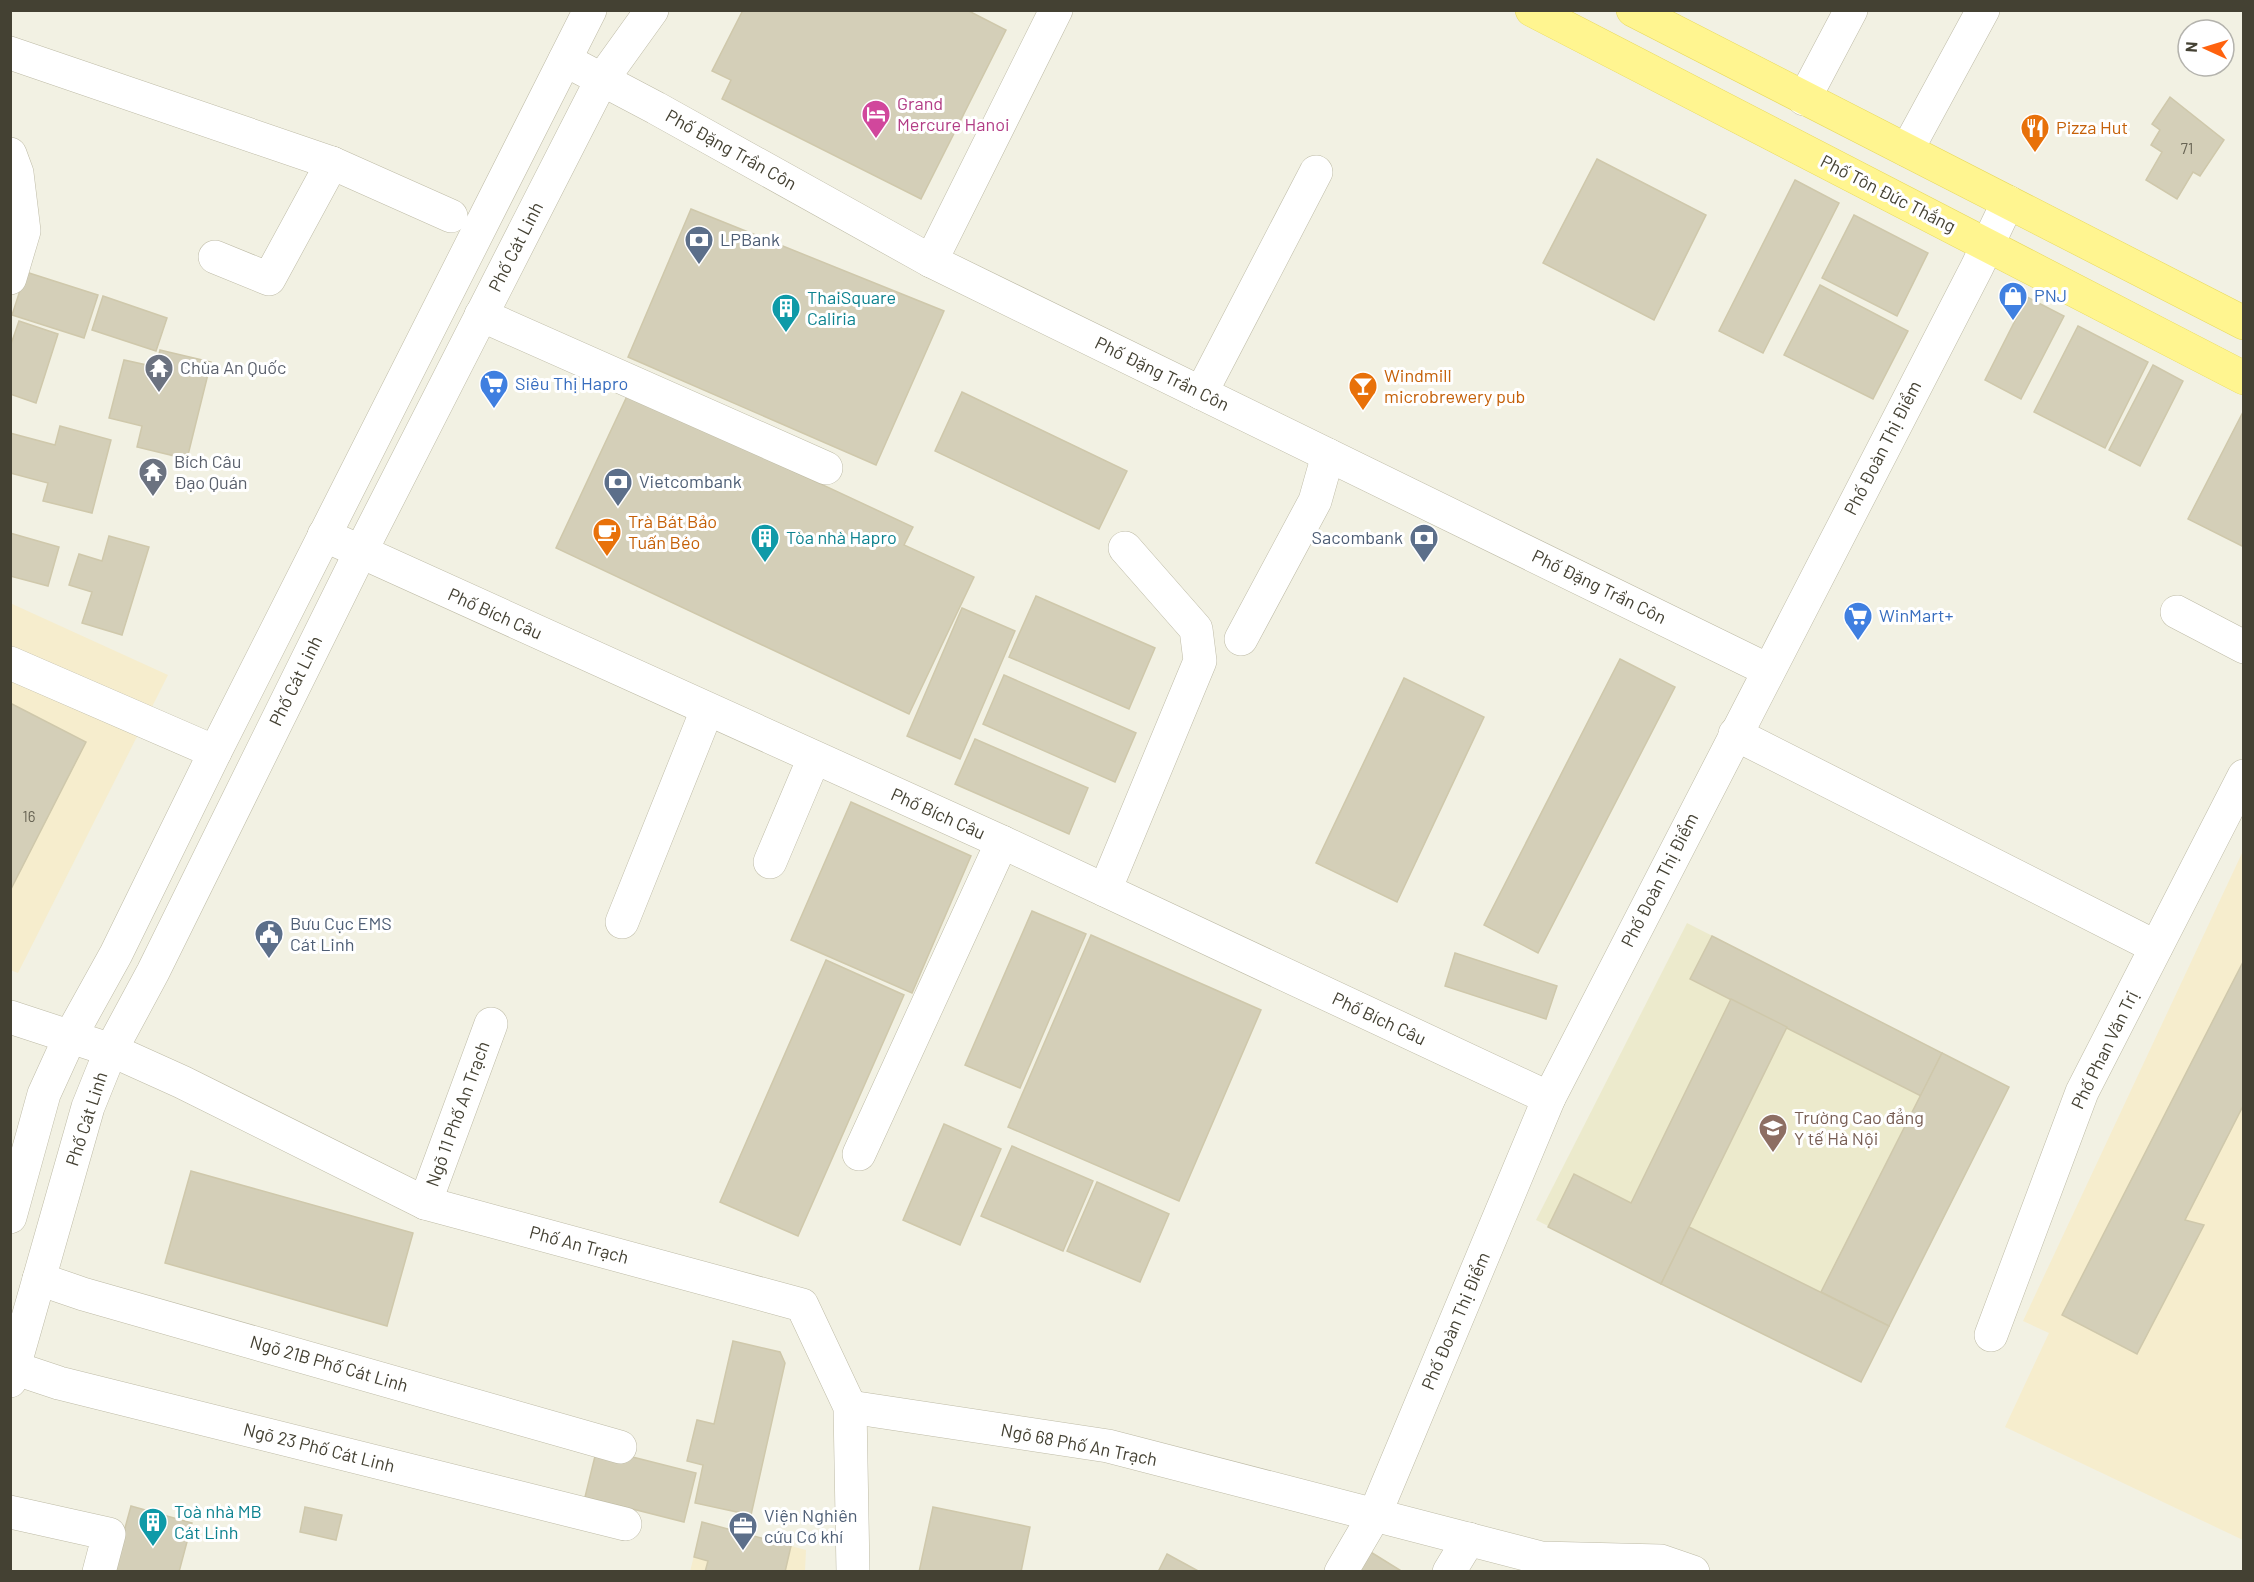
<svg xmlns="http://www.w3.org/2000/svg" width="2254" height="1582" font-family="Barlow,sans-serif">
	<rect width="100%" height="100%" fill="#f2f1e3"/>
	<g fill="#f6edcd">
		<polygon points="10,603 168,675 18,973 10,970"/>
		<polygon points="2243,851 2243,1540 2005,1427 2049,1333 2023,1321"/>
		<polygon points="702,1522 806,1550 805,1571 690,1572"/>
	</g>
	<polygon fill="#eceacc" points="1687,923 2009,1087 1861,1382 1536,1220"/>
	<g fill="#d4cfb8" stroke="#cfc8ab" stroke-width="1.5">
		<polygon points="743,10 967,10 1006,30 921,199 722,99 731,80 712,71"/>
		<polygon points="2170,97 2224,140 2200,176 2193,172 2177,199 2146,180 2162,152 2151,145 2160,130 2152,124"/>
		<polygon points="1597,159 1706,215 1654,320 1543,263"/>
		<polygon points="1795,180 1839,203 1763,353 1719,331"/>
		<polygon points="691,209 944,311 876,465 628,357"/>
		<polygon points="1854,215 1928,253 1897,316 1822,278"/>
		<polygon points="26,272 98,295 84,338 12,315"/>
		<polygon points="1820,285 1908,331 1873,399 1784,355"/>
		<polygon points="103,296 167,318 156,351 92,330"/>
		<polygon points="2027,297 2064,316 2021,399 1985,380"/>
		<polygon points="19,321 58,334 36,403 10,394 10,347"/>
		<polygon points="2078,326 2148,362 2105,448 2034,412"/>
		<polygon points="160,350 211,362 187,459 137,447 142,426 109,418 124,360 156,367"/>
		<polygon points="2153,365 2183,381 2140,466 2109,450"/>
		<polygon points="962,392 1127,471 1099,529 935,451"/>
		<polygon points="628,394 913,527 904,545 974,577 909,714 556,548"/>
		<polygon points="2244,410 2244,547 2188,519"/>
		<polygon points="60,426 111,440 92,513 43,501 48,483 10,473 10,433 55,445"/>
		<polygon points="10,533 59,547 48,586 10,576"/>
		<polygon points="109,536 149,547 122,635 82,623 92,592 69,585 79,554 102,561"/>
		<polygon points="1036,596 1155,648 1129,709 1009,657"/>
		<polygon points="962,608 1015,631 960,759 907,736"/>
		<polygon points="1620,659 1675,687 1538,953 1484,925"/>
		<polygon points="1004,675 1136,733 1115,782 983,724"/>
		<polygon points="1404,678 1484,717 1397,902 1316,863"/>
		<polygon points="10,703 86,742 10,891"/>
		<polygon points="975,739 1088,788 1069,834 955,784"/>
		<polygon points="851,802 971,856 912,993 791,940"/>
		<polygon points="1032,911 1086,934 1020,1088 965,1065"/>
		<polygon points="1091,935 1261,1010 1179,1201 1008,1127"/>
		<polygon points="1712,936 1942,1053 1921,1096 1690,979"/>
		<polygon points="1455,953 1557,986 1546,1019 1445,986"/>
		<polygon points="826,960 904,995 798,1236 720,1202"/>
		<polygon points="2244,960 2244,1104 2185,1220 2204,1225 2137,1354 2062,1315"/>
		<polygon points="1731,999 1787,1027 1661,1284 1548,1227 1574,1174 1631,1203"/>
		<polygon points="1942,1053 2009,1087 1889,1326 1821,1292"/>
		<polygon points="944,1124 1001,1149 960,1245 903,1220"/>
		<polygon points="1012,1146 1093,1181 1063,1251 981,1216"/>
		<polygon points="191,1171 413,1233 387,1326 165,1263"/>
		<polygon points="1097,1182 1169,1214 1140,1282 1067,1251"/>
		<polygon points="1689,1227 1889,1326 1861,1382 1661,1284"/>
		<polygon points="733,1341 780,1352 785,1363 751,1515 695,1503 703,1465 687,1461 697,1420 714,1424"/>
		<polygon points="597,1448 696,1473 684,1522 585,1497"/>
		<polygon points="131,1506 192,1523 179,1572 113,1572"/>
		<polygon points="305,1507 342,1515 336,1540 300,1532"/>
		<polygon points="933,1507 1030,1527 1021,1572 919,1572"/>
		<polygon points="702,1522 791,1546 785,1572 705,1572 708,1561 694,1557"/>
		<polygon points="1369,1551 1403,1572 1357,1572"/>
		<polygon points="1167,1554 1200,1572 1158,1572"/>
	</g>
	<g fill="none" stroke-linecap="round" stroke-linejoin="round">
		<g stroke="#bebba6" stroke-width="34">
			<g id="minor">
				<polyline points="10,53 332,163 451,216"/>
				<polyline points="565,60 656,108 931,261 1768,670"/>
				<polyline points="1804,99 1851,10"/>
				<polyline points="1907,150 1983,10"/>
				<polyline points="10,154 17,173 24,231 10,278"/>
				<polyline points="215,257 269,279 332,163"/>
				<polyline points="931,261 1056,10"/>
				<polyline points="481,315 826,468"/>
				<polyline points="1201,393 1316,172"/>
				<polyline points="324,535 1002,842 1549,1098"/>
				<polyline points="2177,612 2244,647"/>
				<polyline points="1241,639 1315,501 1328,455"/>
				<polyline points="10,663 215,752"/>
				<polyline points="1735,734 2156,947"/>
				<polyline points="770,862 814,758"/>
				<polyline points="1105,890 1200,661 1196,629 1125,548"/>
				<polyline points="622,922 707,710"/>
				<polyline points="10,1017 111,1050 182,1082 425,1203 802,1305 850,1407 853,1572"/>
				<polyline points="859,1154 1002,842"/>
				<polyline points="425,1203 491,1024"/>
				<polyline points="10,1217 44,1094 70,1037 116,954 215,752 590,10"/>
				<polyline points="39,1279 83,1294 620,1447"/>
				<polyline points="1991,1335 2082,1092 2244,776"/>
				<polyline points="14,1368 59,1383 625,1524"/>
				<polyline points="10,1381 88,1107 111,1050 153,972 360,553 601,81 652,10"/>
				<polyline points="850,1407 1108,1446 1541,1558 1661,1561 1693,1572"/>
				<polyline points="10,1512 109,1534 99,1572"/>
				<polyline points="1341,1572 1375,1514 1549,1098 1977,267 2008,202"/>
				<polyline points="1449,1572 1469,1539"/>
			</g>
		</g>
		<g stroke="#e8d95c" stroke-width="34">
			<g id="major">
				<polyline points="1532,10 2244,378"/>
				<polyline points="1633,10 2244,323"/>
			</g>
		</g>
		<use href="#minor" stroke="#fff" stroke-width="33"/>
		<use href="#major" stroke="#fff590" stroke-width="33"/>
	</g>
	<defs>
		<g id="hotel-pin" transform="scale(1.5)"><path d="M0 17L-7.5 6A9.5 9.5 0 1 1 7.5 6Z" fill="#d1479c" stroke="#fff"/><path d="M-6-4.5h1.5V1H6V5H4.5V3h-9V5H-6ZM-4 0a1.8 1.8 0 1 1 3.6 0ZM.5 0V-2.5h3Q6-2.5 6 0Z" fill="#fff"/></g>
		<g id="restaurant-pin" transform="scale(1.5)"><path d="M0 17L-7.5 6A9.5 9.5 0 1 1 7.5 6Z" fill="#e8710a" stroke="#fff"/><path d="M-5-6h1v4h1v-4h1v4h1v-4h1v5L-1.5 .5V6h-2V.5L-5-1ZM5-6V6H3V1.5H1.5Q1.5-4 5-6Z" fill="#fff"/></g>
		<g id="bank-pin" transform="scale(1.5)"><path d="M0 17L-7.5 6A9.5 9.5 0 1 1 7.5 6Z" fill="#5c6f8a" stroke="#fff"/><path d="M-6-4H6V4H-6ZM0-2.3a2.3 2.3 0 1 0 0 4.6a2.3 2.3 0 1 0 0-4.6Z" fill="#fff"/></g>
		<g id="shop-pin" transform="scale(1.5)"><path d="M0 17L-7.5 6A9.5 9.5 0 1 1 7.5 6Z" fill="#3f7fe0" stroke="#fff"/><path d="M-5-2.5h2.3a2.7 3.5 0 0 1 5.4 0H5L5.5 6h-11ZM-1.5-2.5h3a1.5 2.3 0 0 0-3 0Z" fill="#fff"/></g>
		<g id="building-pin" transform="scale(1.5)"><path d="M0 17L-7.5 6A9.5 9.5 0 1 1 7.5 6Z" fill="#0f9aa8" stroke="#fff"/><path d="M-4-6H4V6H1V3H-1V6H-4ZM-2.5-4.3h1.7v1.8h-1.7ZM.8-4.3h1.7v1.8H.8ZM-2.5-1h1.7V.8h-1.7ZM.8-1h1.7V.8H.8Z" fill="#fff"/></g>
		<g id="temple-pin" transform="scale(1.5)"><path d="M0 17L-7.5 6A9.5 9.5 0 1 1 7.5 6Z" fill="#6b7280" stroke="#fff"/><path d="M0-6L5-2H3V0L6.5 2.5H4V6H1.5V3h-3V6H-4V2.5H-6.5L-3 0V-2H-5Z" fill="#fff"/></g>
		<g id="supermarket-pin" transform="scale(1.5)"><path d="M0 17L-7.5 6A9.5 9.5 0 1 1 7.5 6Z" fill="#3f7fe0" stroke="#fff"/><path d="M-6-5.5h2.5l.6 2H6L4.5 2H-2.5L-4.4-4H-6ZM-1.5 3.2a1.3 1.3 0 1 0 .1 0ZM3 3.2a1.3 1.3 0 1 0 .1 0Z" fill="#fff"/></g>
		<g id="bar-pin" transform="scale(1.5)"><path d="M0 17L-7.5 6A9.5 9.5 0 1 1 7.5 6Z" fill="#e8710a" stroke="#fff"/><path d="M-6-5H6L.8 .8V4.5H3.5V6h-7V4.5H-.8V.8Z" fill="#fff"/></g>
		<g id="cafe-pin" transform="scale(1.5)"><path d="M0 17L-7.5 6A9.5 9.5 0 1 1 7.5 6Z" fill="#e8710a" stroke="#fff"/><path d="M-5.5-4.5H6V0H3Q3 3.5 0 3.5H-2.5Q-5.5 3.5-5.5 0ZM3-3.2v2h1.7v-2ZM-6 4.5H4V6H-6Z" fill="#fff"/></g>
		<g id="civic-pin" transform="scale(1.5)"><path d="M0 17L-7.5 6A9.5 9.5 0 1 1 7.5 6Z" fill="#5c6f8a" stroke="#fff"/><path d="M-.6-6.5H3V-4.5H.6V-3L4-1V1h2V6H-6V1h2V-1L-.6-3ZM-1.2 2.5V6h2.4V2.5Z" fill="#fff"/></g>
		<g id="university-pin" transform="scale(1.5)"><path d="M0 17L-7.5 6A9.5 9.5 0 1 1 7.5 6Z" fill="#8d6e63" stroke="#fff"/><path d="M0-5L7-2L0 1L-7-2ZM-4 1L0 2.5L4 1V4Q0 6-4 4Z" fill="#fff"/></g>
		<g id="office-pin" transform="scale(1.5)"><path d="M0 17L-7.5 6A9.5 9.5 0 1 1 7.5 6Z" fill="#5c6f8a" stroke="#fff"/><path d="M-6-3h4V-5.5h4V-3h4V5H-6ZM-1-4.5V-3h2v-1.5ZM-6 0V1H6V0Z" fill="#fff"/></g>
	</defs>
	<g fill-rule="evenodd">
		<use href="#hotel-pin" x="876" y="114"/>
		<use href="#restaurant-pin" x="2035" y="128"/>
		<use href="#bank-pin" x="699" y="240"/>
		<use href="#shop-pin" x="2013" y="296"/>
		<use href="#building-pin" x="786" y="308"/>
		<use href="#temple-pin" x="159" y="368"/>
		<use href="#supermarket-pin" x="494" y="384"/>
		<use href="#bar-pin" x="1363" y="386"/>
		<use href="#temple-pin" x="153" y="472"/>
		<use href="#bank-pin" x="618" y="482"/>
		<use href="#cafe-pin" x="607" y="532"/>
		<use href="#building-pin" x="765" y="538"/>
		<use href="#bank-pin" x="1424" y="538"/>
		<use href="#supermarket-pin" x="1858" y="616"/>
		<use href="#civic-pin" x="269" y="934"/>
		<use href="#university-pin" x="1773" y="1128"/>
		<use href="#building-pin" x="153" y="1522"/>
		<use href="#office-pin" x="743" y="1526"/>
	</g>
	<g text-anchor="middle" stroke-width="6" stroke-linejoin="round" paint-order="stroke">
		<g font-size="15" fill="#686454">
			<text x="2187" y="154">71</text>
			<text x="29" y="822">16</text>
		</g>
		<g font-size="18" fill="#b23c85" stroke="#fff" text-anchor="start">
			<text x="897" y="110">Grand<tspan x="897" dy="21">Mercure Hanoi</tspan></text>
		</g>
		<g font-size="18" fill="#c56008" stroke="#fff" text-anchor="start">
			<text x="2056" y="134">Pizza Hut</text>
			<text x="1384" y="382">Windmill<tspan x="1384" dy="21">microbrewery pub</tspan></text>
			<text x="628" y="528">Trà Bát Bảo<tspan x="628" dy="21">Tuấn Béo</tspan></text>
		</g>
		<g font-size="18" fill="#444133" stroke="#fff">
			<text transform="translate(731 150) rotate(29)" y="6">Phố Đặng Trần Côn</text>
			<text transform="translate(1888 194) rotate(27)" y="6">Phố Tôn Đức Thắng</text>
			<text transform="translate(516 247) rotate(-63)" y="6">Phố Cát Linh</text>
			<text transform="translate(1162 374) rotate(26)" y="6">Phố Đặng Trần Côn</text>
			<text transform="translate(1883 448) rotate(-63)" y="6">Phố Đoàn Thị Điểm</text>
			<text transform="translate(1599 587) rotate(26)" y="6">Phố Đặng Trần Côn</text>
			<text transform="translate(495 614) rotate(24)" y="6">Phố Bích Câu</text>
			<text transform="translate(296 681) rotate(-64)" y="6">Phố Cát Linh</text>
			<text transform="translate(938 814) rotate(24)" y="6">Phố Bích Câu</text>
			<text transform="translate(1660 880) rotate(-63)" y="6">Phố Đoàn Thị Điểm</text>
			<text transform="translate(1379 1019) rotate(25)" y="6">Phố Bích Câu</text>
			<text transform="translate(2105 1050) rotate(-64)" y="6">Phố Phan Văn Trị</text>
			<text transform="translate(458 1114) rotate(-70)" y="6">Ngõ 11 Phố An Trạch</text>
			<text transform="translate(87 1119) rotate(-72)" y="6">Phố Cát Linh</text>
			<text transform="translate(579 1245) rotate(15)" y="6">Phố An Trạch</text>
			<text transform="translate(1456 1321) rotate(-67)" y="6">Phố Đoàn Thị Điểm</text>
			<text transform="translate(329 1364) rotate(16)" y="6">Ngõ 21B Phố Cát Linh</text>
			<text transform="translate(1079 1445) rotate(11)" y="6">Ngõ 68 Phố An Trạch</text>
			<text transform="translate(319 1448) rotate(14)" y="6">Ngõ 23 Phố Cát Linh</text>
		</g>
		<g font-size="18" fill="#4e5e75" stroke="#fff" text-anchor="start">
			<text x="720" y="246">LPBank</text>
			<text x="639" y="488">Vietcombank</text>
			<text x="1403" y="544" text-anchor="end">Sacombank</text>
			<text x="290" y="930">Bưu Cục EMS<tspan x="290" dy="21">Cát Linh</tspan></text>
			<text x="764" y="1522">Viện Nghiên<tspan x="764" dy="21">cứu Cơ khí</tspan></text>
		</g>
		<g font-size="18" fill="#366cbe" stroke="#fff" text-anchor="start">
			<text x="2034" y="302">PNJ</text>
			<text x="515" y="390">Siêu Thị Hapro</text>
			<text x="1879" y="622">WinMart+</text>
		</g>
		<g font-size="18" fill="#0d838f" stroke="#fff" text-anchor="start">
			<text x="807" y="304">ThaiSquare<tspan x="807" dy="21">Caliria</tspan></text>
			<text x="786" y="544">Tòa nhà Hapro</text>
			<text x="174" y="1518">Toà nhà MB<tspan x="174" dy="21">Cát Linh</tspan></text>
		</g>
		<g font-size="18" fill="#5b616d" stroke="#fff" text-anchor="start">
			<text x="180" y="374">Chùa An Quốc</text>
			<text x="174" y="468">Bích Câu<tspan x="174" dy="21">Đạo Quán</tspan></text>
		</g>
		<g font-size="18" fill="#785e54" stroke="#fff" text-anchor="start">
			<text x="1794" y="1124">Trường Cao đẳng<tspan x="1794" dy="21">Y tế Hà Nội</tspan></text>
		</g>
	</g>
	<rect width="2254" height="1582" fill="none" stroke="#444133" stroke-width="24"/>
	<g transform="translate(2206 48) rotate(274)"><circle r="28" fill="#ffffff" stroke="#b4b3ad" stroke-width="1.5"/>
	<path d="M0-4.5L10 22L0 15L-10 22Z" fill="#ff620e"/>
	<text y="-9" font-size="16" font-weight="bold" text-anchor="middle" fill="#444133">N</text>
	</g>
</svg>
